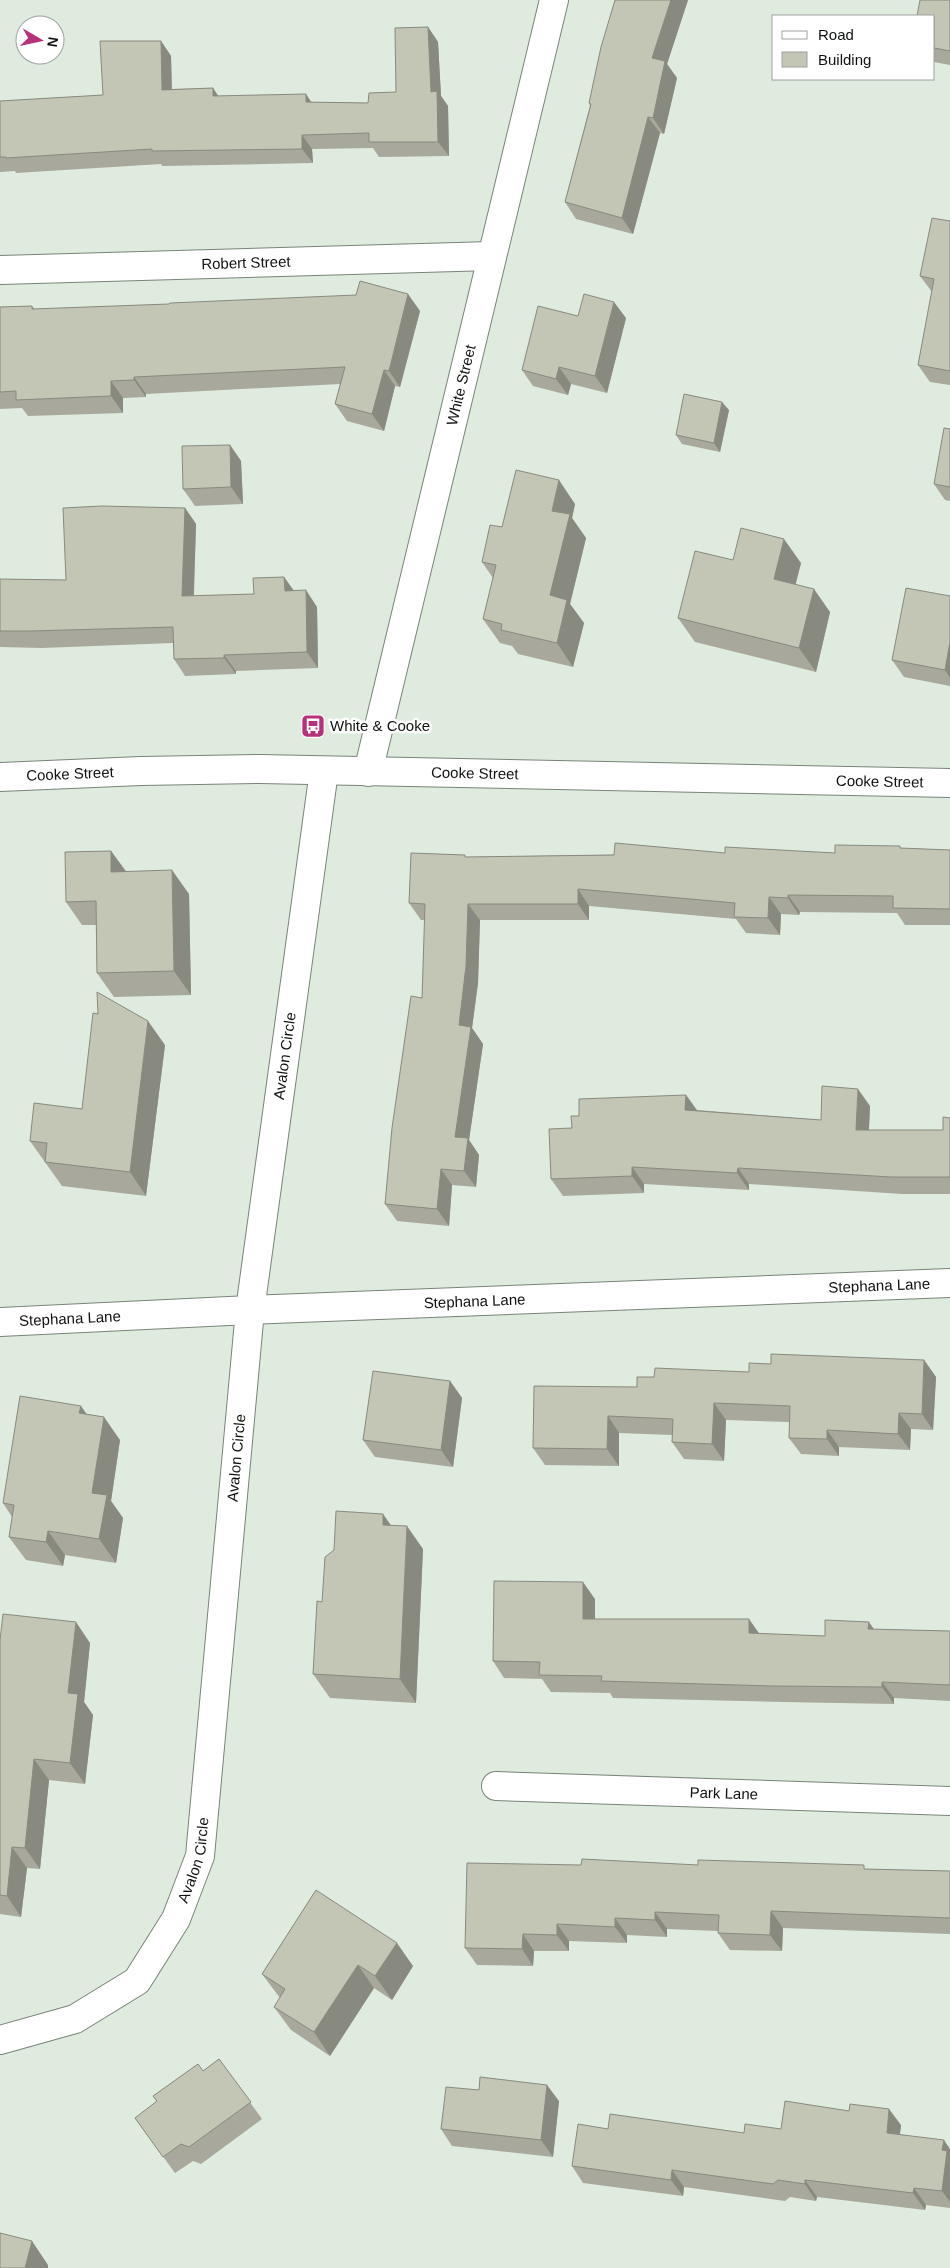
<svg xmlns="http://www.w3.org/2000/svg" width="950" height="2268" font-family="Arial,sans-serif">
	<rect width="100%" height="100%" fill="#deebde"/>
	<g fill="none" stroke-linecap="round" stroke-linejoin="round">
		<g stroke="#798478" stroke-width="30">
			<g id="minor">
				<path id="s1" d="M 0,270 L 492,256"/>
				<path id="s2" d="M 368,772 L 554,0"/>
				<path id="s3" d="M 0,1322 L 250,1310 L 950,1283"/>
				<path id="s4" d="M 496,1786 L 950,1801"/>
				<path id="s5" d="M 0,2040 L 75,2019 L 137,1981 L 176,1919 L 200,1856 L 250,1310 L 324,771"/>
			</g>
		</g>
		<g stroke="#798478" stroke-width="30">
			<g id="secondary">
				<path id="s6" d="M 0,777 L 141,771 L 260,769 L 950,783"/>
			</g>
		</g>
		<use href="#minor" stroke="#fff" stroke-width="28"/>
		<use href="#secondary" stroke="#fff" stroke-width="28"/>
	</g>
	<g fill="#a8a99c">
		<polygon points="615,0 688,0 667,64 677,78 664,134 660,133 633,234 576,219 565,202 590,106 589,103"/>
		<polygon points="950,0 950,65 934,62 934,16"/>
		<polygon points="428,27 438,42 441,96 448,106 449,156 379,157 373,148 312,149 313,163 162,166 161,164 16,173 15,171 0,172 0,101 103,95 161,41 171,56 172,89 213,88 218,96 311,102 368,103 396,92"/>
		<polygon points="950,221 950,385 930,382 918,365 932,292 920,276"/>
		<polygon points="32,306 35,309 420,311 400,387 395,386 384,431 347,421 335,404 340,384 146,394 146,397 123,398 123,413 28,416 22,408 0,409 0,307"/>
		<polygon points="578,316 626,318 607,393 571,384 568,395 533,386 522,370"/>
		<polygon points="729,410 720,452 682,444 676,435"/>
		<polygon points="950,429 950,501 945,500 934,484"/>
		<polygon points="230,445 241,461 243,504 195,506 183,489"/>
		<polygon points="575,504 572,518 586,538 570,604 584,623 573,667 518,654 512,646 500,643 483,619 493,578 482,562 502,527"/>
		<polygon points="185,508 196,524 194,596 254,594 284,577 294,591 317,607 318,668 236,671 236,674 185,676 174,659 173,643 42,648 0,647 0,579 66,580"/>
		<polygon points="733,560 801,563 795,584 830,612 816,672 695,642 678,618"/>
		<polygon points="950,596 950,686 904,677 892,660"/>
		<polygon points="902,848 950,850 950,925 905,925 897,913 800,912 799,915 781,914 780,935 746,933 736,919 589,906 589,920 480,920 478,983 472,1028 483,1044 469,1140 479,1155 476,1187 452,1185 449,1226 397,1221 385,1204 422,998 425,920 421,920 409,903 467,857 725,853 835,853"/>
		<polygon points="111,851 125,871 189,894 191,995 114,997 97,973 96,925 82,925 66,902"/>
		<polygon points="165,1045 146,1196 62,1186 30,1141 82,1109"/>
		<polygon points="686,1095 697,1110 821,1120 870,1106 869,1130 943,1130 950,1118 950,1194 902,1194 749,1184 749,1190 644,1184 644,1193 563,1196 551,1179 572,1128 579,1116"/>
		<polygon points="924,1360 936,1377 933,1430 911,1429 910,1450 839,1447 839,1456 801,1454 789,1438 790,1422 726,1420 724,1461 684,1459 672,1442 672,1435 619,1433 619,1466 545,1465 533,1448 637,1387 654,1377 749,1372 771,1364"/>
		<polygon points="450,1381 462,1398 453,1467 375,1457 363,1440"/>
		<polygon points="86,1414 120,1440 111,1501 123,1518 116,1563 65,1555 63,1566 26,1560 9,1537 12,1517 3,1503"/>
		<polygon points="391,1525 423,1549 416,1703 330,1698 313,1674 322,1602"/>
		<polygon points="595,1599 595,1619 759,1634 825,1636 874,1629 950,1631 950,1701 894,1698 894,1704 784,1702 613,1698 610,1693 551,1692 542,1679 504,1678 493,1661"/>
		<polygon points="0,1640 90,1643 84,1702 93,1715 85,1784 49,1780 40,1869 27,1868 21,1917 0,1914"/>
		<polygon points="581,1865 698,1865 950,1871 950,1934 783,1928 782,1951 730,1950 718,1933 718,1931 667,1929 667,1937 627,1935 627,1943 569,1941 569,1951 534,1951 533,1966 477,1965 465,1948"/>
		<polygon points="316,1890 413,1966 392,2000 374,1988 330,2056 291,2030 274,2007 280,1998 262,1974"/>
		<polygon points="219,2059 262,2119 201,2164 193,2161 175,2173 135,2118 157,2102 153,2096 203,2071"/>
		<polygon points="479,2090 559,2101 553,2157 452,2146 441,2129"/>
		<polygon points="901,2125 900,2134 950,2149 950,2208 926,2205 925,2210 817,2197 816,2201 790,2197 785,2201 684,2187 683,2196 583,2183 572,2166 608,2129 744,2133 781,2129"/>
	</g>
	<g fill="#888a7f">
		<polygon points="671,0 688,0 667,64 677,78 664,134 653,118 652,58"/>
		<polygon points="428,27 438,42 441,96 448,106 449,156 438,142 431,92"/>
		<polygon points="161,41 171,56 172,104 162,90"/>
		<polygon points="213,88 223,103 213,96"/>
		<polygon points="306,94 316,109 306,102"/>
		<polygon points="648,117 660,133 633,234 622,218"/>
		<polygon points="302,135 312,149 313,163 302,149"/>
		<polygon points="408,294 420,311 400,387 389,371"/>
		<polygon points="614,302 626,318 607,393 595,376"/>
		<polygon points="559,367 571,384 568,395 556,379"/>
		<polygon points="384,370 395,386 384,431 372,414"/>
		<polygon points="134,377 146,394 146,397 134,380"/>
		<polygon points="111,381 123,398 123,413 111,396"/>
		<polygon points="722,402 729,410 720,452 714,443"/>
		<polygon points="230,445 241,461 243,504 231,487"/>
		<polygon points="559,480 575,504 572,518 586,538 570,604 584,623 573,667 557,643 550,595 552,511"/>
		<polygon points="185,508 196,524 193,613 182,596"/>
		<polygon points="784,539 801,563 791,603 774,579"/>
		<polygon points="284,577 296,594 285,591"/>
		<polygon points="814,589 830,612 816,672 799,648"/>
		<polygon points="306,590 317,607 318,668 307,652"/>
		<polygon points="950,642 950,678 945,670"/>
		<polygon points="224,655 236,671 236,674 224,658"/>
		<polygon points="111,851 128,874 111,872"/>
		<polygon points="172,870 189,894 191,995 174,971"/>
		<polygon points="578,889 589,906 589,920 578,904"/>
		<polygon points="788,895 800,912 799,915 788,898"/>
		<polygon points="769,897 781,914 780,935 768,918"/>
		<polygon points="468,904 480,920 478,983 472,1028 483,1044 469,1140 479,1155 476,1187 464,1171 455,1137 459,1025"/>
		<polygon points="148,1021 165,1045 146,1196 130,1172"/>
		<polygon points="858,1089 870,1106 868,1146 856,1130"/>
		<polygon points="686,1095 698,1112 685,1110"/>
		<polygon points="632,1167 644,1184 644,1193 632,1176"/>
		<polygon points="738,1168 749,1184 749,1190 737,1173"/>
		<polygon points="441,1169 452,1185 449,1226 437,1209"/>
		<polygon points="924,1360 936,1377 933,1430 922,1414"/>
		<polygon points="450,1381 462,1398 453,1467 441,1450"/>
		<polygon points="714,1403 726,1420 724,1461 712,1444"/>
		<polygon points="81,1406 97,1429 79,1413"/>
		<polygon points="899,1413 911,1429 910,1450 898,1434"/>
		<polygon points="608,1416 619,1433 619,1466 607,1449"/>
		<polygon points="104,1417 120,1440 111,1501 123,1518 116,1563 99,1539 92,1493"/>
		<polygon points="827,1430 839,1447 839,1456 827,1439"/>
		<polygon points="383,1514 400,1538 383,1525"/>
		<polygon points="407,1526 423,1549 416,1703 400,1679"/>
		<polygon points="48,1531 65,1555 63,1566 46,1542"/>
		<polygon points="583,1582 595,1599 595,1636 583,1619"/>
		<polygon points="749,1619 761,1636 749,1633"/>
		<polygon points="76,1622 90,1643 84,1702 93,1715 85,1784 70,1763 68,1693"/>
		<polygon points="869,1622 880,1638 868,1629"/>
		<polygon points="882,1682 894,1698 894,1704 882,1687"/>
		<polygon points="34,1759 49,1780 40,1869 25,1848"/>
		<polygon points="12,1847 27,1868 21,1917 7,1896"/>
		<polygon points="771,1911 783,1928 782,1951 770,1935"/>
		<polygon points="655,1912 667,1929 667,1937 655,1920"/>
		<polygon points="615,1918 627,1935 627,1943 615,1927"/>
		<polygon points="557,1924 569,1941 569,1951 557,1935"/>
		<polygon points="523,1934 534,1951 533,1966 522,1949"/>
		<polygon points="397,1943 413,1966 392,2000 375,1976"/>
		<polygon points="358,1965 374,1988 330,2056 314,2032"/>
		<polygon points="547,2085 559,2101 553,2157 541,2140"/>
		<polygon points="889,2109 901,2125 898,2149 887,2133"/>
		<polygon points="944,2140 950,2149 950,2202 942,2191 942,2150"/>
		<polygon points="672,2170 684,2187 683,2196 671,2180"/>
		<polygon points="805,2180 817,2197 816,2201 805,2184"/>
		<polygon points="914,2188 926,2205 925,2210 913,2193"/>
		<polygon points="32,2241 48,2265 48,2268 25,2268"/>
	</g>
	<g fill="#c3c5b5" stroke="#888a7f">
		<polygon points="615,0 671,0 652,58 665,61 653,118 648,117 622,218 565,202 591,104 589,103 601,47"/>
		<polygon points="920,0 950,0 950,51 934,48 934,16 917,16"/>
		<polygon points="428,27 431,92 437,91 438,142 369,142 369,133 302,135 302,149 152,151 152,149 6,158 6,157 0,157 0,101 103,95 100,41 161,41 162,90 213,88 213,96 306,94 306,102 368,103 369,93 396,92 395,28"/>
		<polygon points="932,218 950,221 950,371 918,365 934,279 920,276"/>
		<polygon points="360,281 408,294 389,371 384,370 372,414 335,404 345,367 134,377 134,380 111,381 111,396 16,400 16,391 0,392 0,307 32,306 32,309 169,304 170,303 356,295"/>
		<polygon points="584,294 614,302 595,376 559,367 556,379 522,370 538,306 578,316"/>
		<polygon points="684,394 722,402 714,443 676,435"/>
		<polygon points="944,428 950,429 950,487 934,484"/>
		<polygon points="230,445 231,487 183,489 182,446"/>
		<polygon points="516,470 559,480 552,511 570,514 550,595 567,600 557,643 501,630 502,624 483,619 496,565 482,562 490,525 502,527"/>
		<polygon points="102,506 185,508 182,596 254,594 253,578 284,577 285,591 306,590 307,652 224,655 224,658 174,659 173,627 31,631 0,631 0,579 66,580 63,508"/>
		<polygon points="741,528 784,539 774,579 814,589 799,648 678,618 695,551 733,560"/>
		<polygon points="906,588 950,596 950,642 945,670 892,660"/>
		<polygon points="615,843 725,853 725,847 835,853 835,845 900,846 900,848 950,850 950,909 893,908 893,896 788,895 788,898 769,897 768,918 734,917 735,903 578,889 578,904 468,904 466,966 459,1025 471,1027 455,1137 468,1138 464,1171 441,1169 437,1209 385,1204 392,1128 411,996 422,998 425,904 409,903 411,853 465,855 465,857 614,855"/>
		<polygon points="111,851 111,872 172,870 174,971 97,973 96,901 66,902 65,852"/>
		<polygon points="97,992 148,1021 130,1172 45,1162 47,1143 30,1141 34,1103 82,1109 93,1013 98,1014"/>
		<polygon points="822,1086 858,1089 856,1130 943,1130 943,1117 950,1118 950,1177 891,1177 738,1168 737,1173 632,1167 632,1176 551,1179 549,1129 572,1128 571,1116 579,1116 579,1099 686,1095 685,1110 821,1120"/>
		<polygon points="771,1354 924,1360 922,1414 899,1413 898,1434 827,1430 827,1439 789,1438 790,1406 714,1403 712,1444 672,1442 673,1419 608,1416 607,1449 533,1448 534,1386 637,1387 637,1377 654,1377 655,1368 749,1372 749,1363 771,1364"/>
		<polygon points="373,1371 450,1381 441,1450 363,1440"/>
		<polygon points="20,1396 81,1406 79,1413 104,1417 92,1493 107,1495 99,1539 48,1531 46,1542 9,1537 14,1505 3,1503"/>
		<polygon points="336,1511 383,1514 383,1525 407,1526 400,1679 313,1674 317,1601 322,1602 325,1557 334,1550"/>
		<polygon points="494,1581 583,1582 583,1619 749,1619 749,1633 825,1636 825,1620 869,1622 868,1629 950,1631 950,1685 882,1682 882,1687 772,1686 601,1681 602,1676 539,1675 540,1662 493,1661"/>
		<polygon points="3,1614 76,1622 68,1693 78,1694 70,1763 34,1759 25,1848 12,1847 7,1896 0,1895 0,1640"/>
		<polygon points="582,1859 698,1865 698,1860 864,1865 864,1869 950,1871 950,1918 771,1911 770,1935 718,1933 719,1915 655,1912 655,1920 615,1918 615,1927 557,1924 557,1935 523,1934 522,1949 465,1948 467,1863 581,1865"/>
		<polygon points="316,1890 397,1943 375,1976 358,1965 314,2032 274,2007 285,1989 262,1974"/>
		<polygon points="219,2059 251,2102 189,2147 181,2144 163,2157 135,2118 157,2101 153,2096 198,2064 203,2071"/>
		<polygon points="480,2077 547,2085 541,2140 441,2129 446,2087 479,2090"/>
		<polygon points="785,2101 849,2111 850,2104 889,2109 887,2133 944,2140 942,2150 947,2151 942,2191 914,2188 913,2193 805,2180 805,2184 778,2180 773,2184 672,2170 671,2180 572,2166 578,2124 608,2129 610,2114 744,2133 745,2124 781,2129"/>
		<polygon points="0,2233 32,2241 25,2268 0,2268"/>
	</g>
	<defs>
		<g id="bus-square" transform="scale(1.25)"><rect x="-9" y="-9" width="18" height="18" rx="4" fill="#b53179" stroke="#fff"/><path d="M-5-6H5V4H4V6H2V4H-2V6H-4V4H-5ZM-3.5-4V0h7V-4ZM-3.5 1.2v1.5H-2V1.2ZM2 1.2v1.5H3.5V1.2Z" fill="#fff"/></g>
	</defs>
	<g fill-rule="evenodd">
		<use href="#bus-square" x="313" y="726"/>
	</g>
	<g text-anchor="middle" stroke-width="5" stroke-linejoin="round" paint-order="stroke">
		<g font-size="15" fill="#0f130f" stroke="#fff">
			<text dy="5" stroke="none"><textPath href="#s1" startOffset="246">Robert Street</textPath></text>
			<text dy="5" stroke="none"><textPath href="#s2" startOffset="398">White Street</textPath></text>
			<text dy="5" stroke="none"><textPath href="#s6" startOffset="70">Cooke Street</textPath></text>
			<text dy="5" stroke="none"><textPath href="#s6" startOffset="475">Cooke Street</textPath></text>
			<text dy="5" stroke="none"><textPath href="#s6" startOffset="880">Cooke Street</textPath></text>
			<text dy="5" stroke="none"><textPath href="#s5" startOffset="1096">Avalon Circle</textPath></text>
			<text dy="5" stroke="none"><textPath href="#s3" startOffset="880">Stephana Lane</textPath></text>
			<text dy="5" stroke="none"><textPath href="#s3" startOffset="475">Stephana Lane</textPath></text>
			<text dy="5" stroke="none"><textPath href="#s3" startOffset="70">Stephana Lane</textPath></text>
			<text dy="5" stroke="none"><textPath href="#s5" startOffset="691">Avalon Circle</textPath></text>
			<text dy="5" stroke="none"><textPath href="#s4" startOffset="228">Park Lane</textPath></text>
			<text dy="5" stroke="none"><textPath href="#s5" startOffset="286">Avalon Circle</textPath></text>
		</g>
		<g font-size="15" fill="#0f130f" stroke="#fff" text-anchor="start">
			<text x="330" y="731">White &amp; Cooke</text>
		</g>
	</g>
	<rect x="772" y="15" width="162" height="65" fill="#ffffff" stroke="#9fa19f"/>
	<rect x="782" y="31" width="25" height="8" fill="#ffffff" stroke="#9fa19f"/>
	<text x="818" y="40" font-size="15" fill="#0f130f">Road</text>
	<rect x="782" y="52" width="25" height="15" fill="#c3c5b5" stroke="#9fa19f"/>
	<text x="818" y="65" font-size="15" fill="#0f130f">Building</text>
	<g transform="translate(40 40) rotate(99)"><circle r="24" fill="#ffffff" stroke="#9fa19f"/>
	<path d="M0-4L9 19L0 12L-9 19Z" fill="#b53179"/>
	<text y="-8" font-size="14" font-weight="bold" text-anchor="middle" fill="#0f130f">N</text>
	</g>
</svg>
